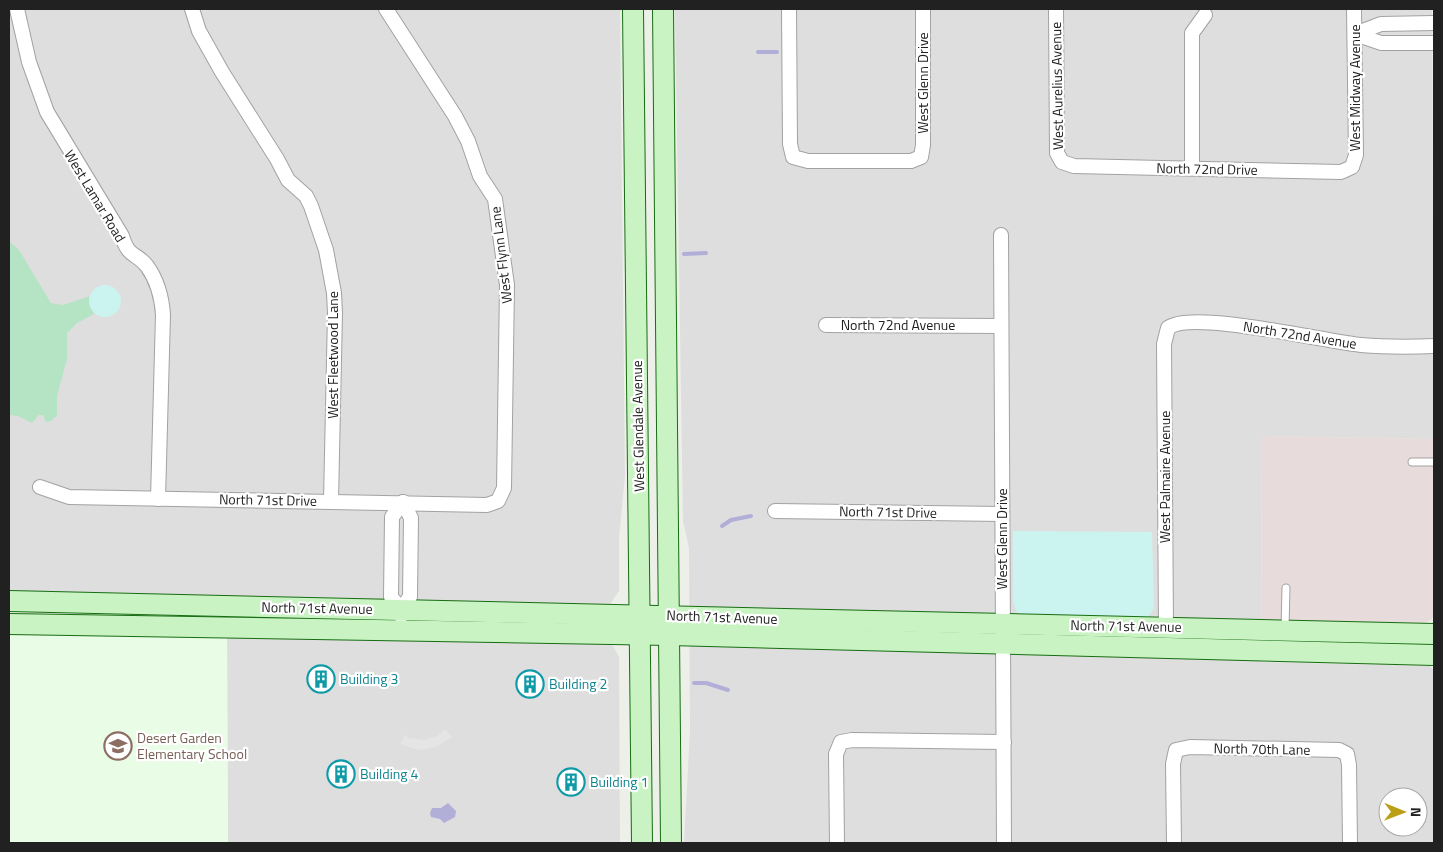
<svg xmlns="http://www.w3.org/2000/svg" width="1443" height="852" font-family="'Titillium Web',sans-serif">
	<rect width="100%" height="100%" fill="#ecf0e8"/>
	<g fill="#dfdede" fill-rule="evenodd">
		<polygon points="9,9 620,9 625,475 619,538 619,591 610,604 9,594"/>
		<path d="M 675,9 L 1432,9 L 1434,439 L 1261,436 L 1262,662 L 1430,666 L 1434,671 L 1434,843 L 684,843 L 690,731 L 689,548 L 683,521 ZM 1388,797 L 1418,797 L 1418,827 L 1388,827 Z"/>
		<polygon points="227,636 607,643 613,646 619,657 620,843 228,843"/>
	</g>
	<polygon fill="#e8dbdb" points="1261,436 1434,439 1434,615 1431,620 1425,623 1262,622"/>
	<polygon fill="#e9fce5" points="9,632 227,636 228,843 9,843"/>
	<polygon fill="#b5e4c5" points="9,241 19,250 51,303 63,305 90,296 90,306 94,314 77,323 67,333 67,359 57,396 57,415 51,421 46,422 43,415 39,415 32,423 18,416 9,415"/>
	<g fill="#cbf4f0">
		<circle cx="105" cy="301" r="16"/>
		<polygon points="1013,531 1152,532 1154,608 1148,617 1143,618 1023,615 1017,613 1013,602"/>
	</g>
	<polygon fill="#e5e5e5" points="445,729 452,737 436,747 418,750 400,744 404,735 409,738 424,740 437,736"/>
	<polygon fill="#b1aed8" points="448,803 456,811 455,817 444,823 440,819 431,817 430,813 432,808 441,808"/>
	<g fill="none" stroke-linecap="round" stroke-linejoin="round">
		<g stroke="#b1aed8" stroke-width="4">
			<polyline points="758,52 777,52"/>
			<polyline points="684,254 706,253"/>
			<polyline points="722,526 731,520 751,516"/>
			<polyline points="694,683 706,683 728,690"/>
		</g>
		<g stroke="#a2a2a2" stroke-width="9">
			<g id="lane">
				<polyline points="1412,462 1434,462"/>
				<polyline points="1285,629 1286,588"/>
			</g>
		</g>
		<g stroke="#a2a2a2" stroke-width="16">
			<g id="street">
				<path d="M 17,9 L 29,62 L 47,112 L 122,236 C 129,259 136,252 147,266 C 157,280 162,299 163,315 L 158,499"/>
				<polyline points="192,9 199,31 222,72 277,159 288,180 306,196 311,206 326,250 334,293 335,313 331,501"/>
				<polyline points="789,9 790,144 793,157 808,161 911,161 921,157 923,145 923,9"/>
				<polyline points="1056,9 1057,153 1062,162 1074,166 1341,172 1352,167 1356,155 1354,9"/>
				<polyline points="1355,34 1381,24 1434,23"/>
				<polyline points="1355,34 1381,43 1434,43"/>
				<polyline points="1192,168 1192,33 1205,15"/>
				<polyline points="1001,235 1004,843"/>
				<polyline points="826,325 1001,326"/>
				<polyline points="40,487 69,497 487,505 498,501 504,488 507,285 495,199 480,176 468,141 455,116 386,9"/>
				<polyline points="775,511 1002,514"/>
				<polyline points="401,609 391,597 392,517 403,502"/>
				<polyline points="401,616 401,609 410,597 411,518 403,502"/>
				<path d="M 1166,626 L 1164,344 L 1168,328 C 1191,309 1326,342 1361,345 C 1385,347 1410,347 1434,346"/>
				<polyline points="837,843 836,754 841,742 852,740 1004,742"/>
				<polyline points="1174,843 1173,764 1176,750 1190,747 1339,750 1347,754 1349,765 1350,843"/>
			</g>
		</g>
		<g stroke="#176d12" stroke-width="22">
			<g id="secondary">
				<polyline points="633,9 642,843"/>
				<polyline points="663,9 671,843"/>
				<polyline points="9,601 1434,634"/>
				<polyline points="9,624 670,635 1434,655"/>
			</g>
		</g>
		<use href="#lane" stroke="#fff" stroke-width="7"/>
		<use href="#street" stroke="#fff" stroke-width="14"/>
		<use href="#secondary" stroke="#c9f3c3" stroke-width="20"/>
	</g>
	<defs>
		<g id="building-ring" transform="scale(1.4375)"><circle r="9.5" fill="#fff" stroke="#0f9aa8" stroke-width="1.5"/><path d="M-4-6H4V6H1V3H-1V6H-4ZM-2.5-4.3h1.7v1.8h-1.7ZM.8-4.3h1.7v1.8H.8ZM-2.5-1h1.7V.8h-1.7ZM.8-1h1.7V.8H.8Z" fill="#0f9aa8"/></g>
		<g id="school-ring" transform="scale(1.4375)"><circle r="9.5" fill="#fff" stroke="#8d6e63" stroke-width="1.5"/><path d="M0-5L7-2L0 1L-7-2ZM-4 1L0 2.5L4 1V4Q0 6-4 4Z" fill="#8d6e63"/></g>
	</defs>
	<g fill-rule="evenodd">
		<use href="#building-ring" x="321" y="679"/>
		<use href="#building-ring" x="530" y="684"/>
		<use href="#school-ring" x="118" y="746"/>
		<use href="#building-ring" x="341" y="774"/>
		<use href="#building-ring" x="571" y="782"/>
	</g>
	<g text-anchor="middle" stroke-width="4.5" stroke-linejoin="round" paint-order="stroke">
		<g font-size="14" fill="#212121" stroke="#fff">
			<text transform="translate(923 83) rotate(-90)" y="5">West Glenn Drive</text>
			<text transform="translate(1057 86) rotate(-91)" y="5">West Aurelius Avenue</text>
			<text transform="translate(1355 88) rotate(-90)" y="5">West Midway Avenue</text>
			<text transform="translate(1207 169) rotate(1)" y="5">North 72nd Drive</text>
			<text transform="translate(95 196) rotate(59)" y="5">West Lamar Road</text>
			<text transform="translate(501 255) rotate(-97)" y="5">West Flynn Lane</text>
			<text x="898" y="330">North 72nd Avenue</text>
			<text transform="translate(1300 335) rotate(9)" y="5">North 72nd Avenue</text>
			<text transform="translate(333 355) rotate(-90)" y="5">West Fleetwood Lane</text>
			<text transform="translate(638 426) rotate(-91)" y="5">West Glendale Avenue</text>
			<text transform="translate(1165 477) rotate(-90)" y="5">West Palmaire Avenue</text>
			<text transform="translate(268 500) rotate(1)" y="5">North 71st Drive</text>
			<text transform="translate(888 512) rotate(1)" y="5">North 71st Drive</text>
			<text transform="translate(1002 539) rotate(-90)" y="5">West Glenn Drive</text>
			<text transform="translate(317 608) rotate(1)" y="5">North 71st Avenue</text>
			<text transform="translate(722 617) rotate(2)" y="5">North 71st Avenue</text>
			<text transform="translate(1126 626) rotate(1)" y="5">North 71st Avenue</text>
			<text transform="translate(1262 749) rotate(1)" y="5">North 70th Lane</text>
		</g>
		<g font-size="14" fill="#0d838f" stroke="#fff" text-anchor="start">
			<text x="340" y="684">Building 3</text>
			<text x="549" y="689">Building 2</text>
			<text x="360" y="779">Building 4</text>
			<text x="590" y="787">Building 1</text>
		</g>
		<g font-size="14" fill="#785e54" stroke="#fff" text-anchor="start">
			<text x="137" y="743">Desert Garden<tspan x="137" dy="16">Elementary School</tspan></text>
		</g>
	</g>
	<rect width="1443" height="852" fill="none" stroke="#212121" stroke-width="20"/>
	<g transform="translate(1403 812) rotate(91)"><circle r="24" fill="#ffffff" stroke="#a6a6a6"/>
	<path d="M0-4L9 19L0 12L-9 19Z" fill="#ba9f17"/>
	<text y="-8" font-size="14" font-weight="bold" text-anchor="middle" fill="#212121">N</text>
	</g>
</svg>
